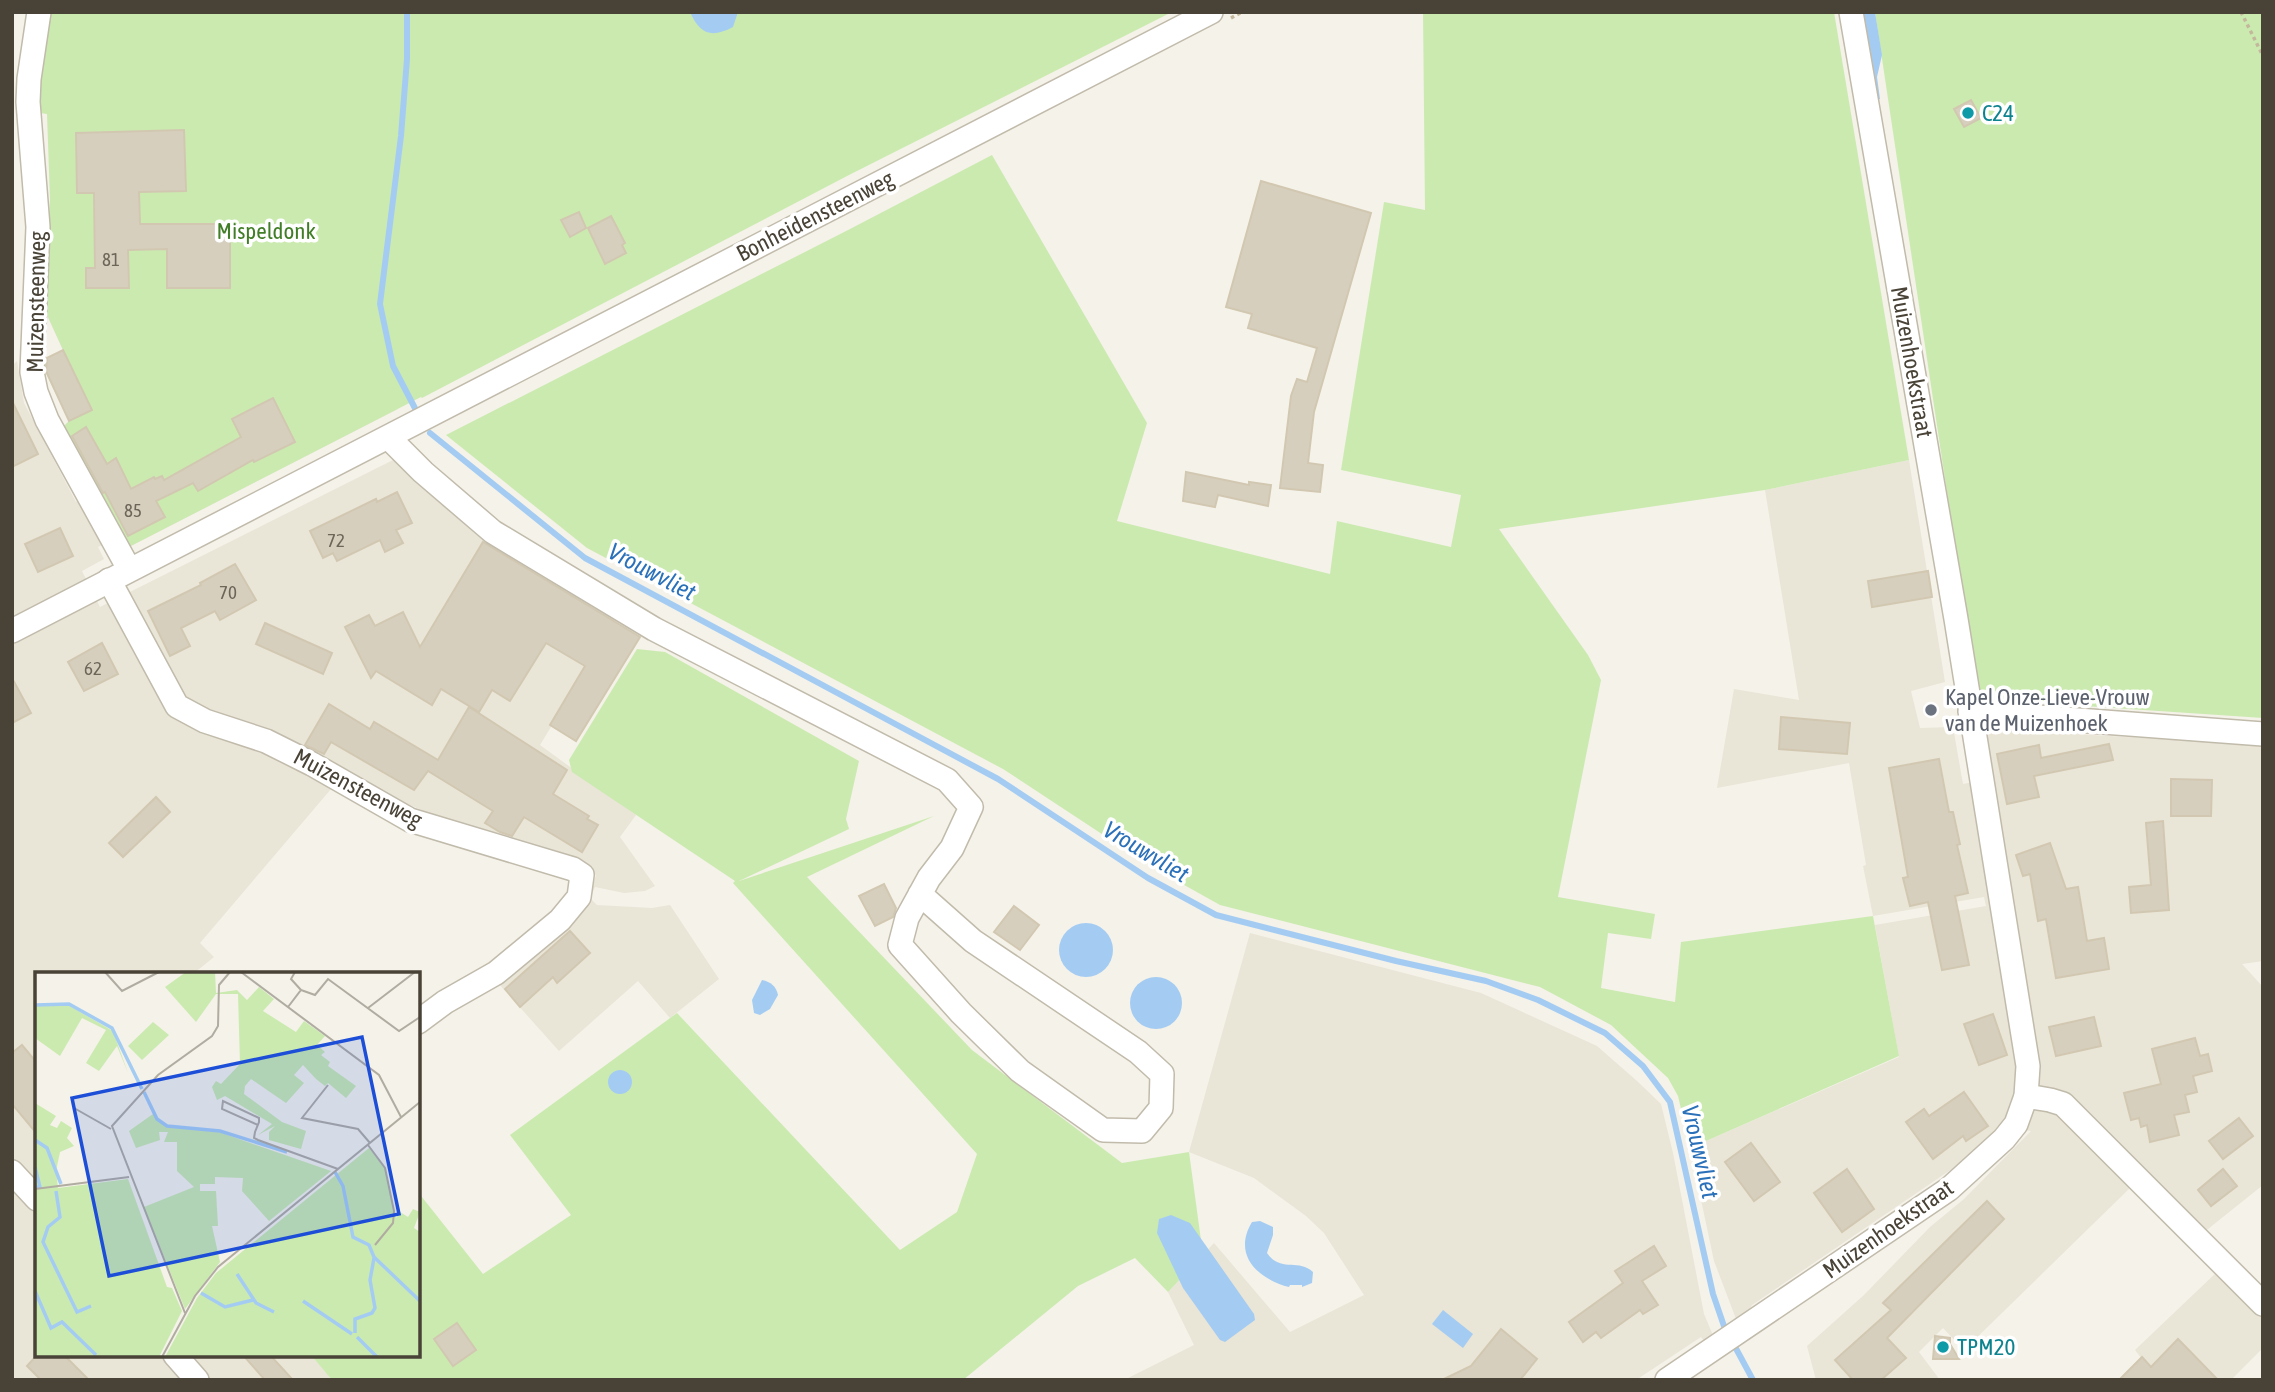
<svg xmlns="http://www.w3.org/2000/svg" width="2275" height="1392" font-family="'Asap Condensed',sans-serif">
	<rect width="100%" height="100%" fill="#f5f2e9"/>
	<g fill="#e9e5d7">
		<polygon points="44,309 393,399 398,409 125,549 118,537 98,547 104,559 82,571 100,607 395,459 617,618 540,745 636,815 620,837 655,886 645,891 624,893 595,887 590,898 597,905 652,908 670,905 719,979 670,1018 638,981 559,1051 499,984 588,901 596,875 524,845 480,835 389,796 270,740 265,754 312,774 329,784 331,789 200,943 214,957 193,974 37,974 37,1355 311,1355 330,1377 327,1380 12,1380 12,366 17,361 24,403 76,502 89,486 60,430 69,421 40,361 63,350"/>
		<polygon points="1909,460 1945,682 1911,691 1920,728 1953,727 1963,784 1991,779 1982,732 1988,729 2263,745 2263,961 2242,964 2263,987 2263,1185 2203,1233 2063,1092 2219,1271 2263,1315 2263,1348 2231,1380 2158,1380 2135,1350 2218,1271 2131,1187 1964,1350 1943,1328 1919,1352 1940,1380 1816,1380 1807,1346 1864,1295 1930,1227 1964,1199 2031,1131 1998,1126 1982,1147 1968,1158 1752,1305 1745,1319 1738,1324 1714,1261 1690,1148 1899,1057 1875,925 1986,906 1984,897 1873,916 1863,866 1866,865 1849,763 1717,788 1734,689 1799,700 1765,490"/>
		<polygon points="1250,933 1481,993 1597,1046 1637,1081 1661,1104 1673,1153 1704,1314 1715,1340 1707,1345 1701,1337 1636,1380 1124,1380 1194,1345 1168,1292 1214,1243 1290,1332 1364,1295 1324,1233 1306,1216 1254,1178 1189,1152"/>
	</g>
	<g fill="#cbeab0">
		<polygon points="36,12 1172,12 849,175 422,398 421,397 125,549 60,430 69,421 40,361 63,350 44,308 50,200 47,114 40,113"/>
		<polygon points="1423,12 1834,12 1909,460 1765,490 1499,529 1588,655 1601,680 1558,897 1655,914 1651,939 1608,933 1601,988 1675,1002 1681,942 1873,916 1899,1056 1690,1148 1678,1096 1668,1078 1611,1025 1540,987 1220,905 1152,867 1003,769 587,548 446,435 850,229 992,155 1147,423 1117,521 1330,574 1337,521 1451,547 1461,495 1341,470 1384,202 1425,210"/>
		<polygon points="1875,12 2263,12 2263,718 1978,699"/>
		<polygon points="637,649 665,652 859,761 846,819 849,829 739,881 934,816 807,877 972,1050 1122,1163 1189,1152 1203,1255 1168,1292 1135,1258 1078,1286 963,1380 332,1380 311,1355 418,1355 418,1192 483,1274 571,1215 510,1135 677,1013 900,1250 957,1212 977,1154 733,883 735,881 572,772 569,760"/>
	</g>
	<g fill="#a4ccf3">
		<path d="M 690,12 L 738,12 L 733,27 C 712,38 700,35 690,12 Z"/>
		<polygon points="1857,12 1875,12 1882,55 1877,77 1880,99 1872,101"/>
		<circle cx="1086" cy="950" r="27"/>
		<circle cx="1156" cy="1003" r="26"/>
		<path d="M 762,980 C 771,982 776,986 778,995 L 770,1009 L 760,1015 L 754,1013 L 752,1000 Z"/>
		<circle cx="620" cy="1082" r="12"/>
		<polygon points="1171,1215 1190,1223 1254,1314 1255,1320 1225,1342 1220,1340 1183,1288 1157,1233 1159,1219"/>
		<path d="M 1260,1221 L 1273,1227 L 1273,1235 L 1267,1253 C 1281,1273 1298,1258 1313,1272 L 1312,1283 L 1302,1287 L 1302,1285 L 1290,1285 L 1289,1287 C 1258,1279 1232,1255 1252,1222 Z"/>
		<polygon points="1443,1310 1473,1334 1463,1348 1432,1324"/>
	</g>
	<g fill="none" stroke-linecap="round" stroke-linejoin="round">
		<g stroke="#a4ccf3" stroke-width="6">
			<polyline points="407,12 407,59 401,136 380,304 393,366 418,414"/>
			<polyline points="430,433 585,558 998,779 1148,878 1216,915 1396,961 1486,981 1538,1000 1605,1033 1643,1066 1670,1102 1713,1294 1726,1332"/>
			<polyline points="1733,1343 1753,1380"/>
		</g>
	</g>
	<g fill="#d7cfbe" stroke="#d2c8b1" stroke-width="2">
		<polygon points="1971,100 1981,118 1964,127 1954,109"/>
		<polygon points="184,130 186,191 139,192 140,224 230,224 230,288 167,288 167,249 128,250 129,288 86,288 86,268 95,268 94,193 77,193 76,133"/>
		<polygon points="1261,181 1371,213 1314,412 1308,463 1323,465 1320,492 1280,488 1291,396 1297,379 1307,382 1317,348 1248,328 1252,314 1226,307"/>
		<polygon points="579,212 586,228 570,237 561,220"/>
		<polygon points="611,216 625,243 622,245 626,253 605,264 588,228"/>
		<polygon points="63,350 92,410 69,421 46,371 47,358"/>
		<polygon points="273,398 295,442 254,462 253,460 198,491 193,483 156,501 165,517 128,536 105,492 103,493 72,436 86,427 107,464 116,458 131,489 154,477 155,479 162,476 164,480 241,437 232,419"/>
		<polygon points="12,401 38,454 12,467"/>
		<polygon points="1186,472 1249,485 1249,482 1271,485 1268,506 1218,495 1215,507 1183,501"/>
		<polygon points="397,492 412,523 396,530 403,543 385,552 380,540 337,561 333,553 323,558 310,531 376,499 377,502"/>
		<polygon points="60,528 73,556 38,572 25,544"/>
		<polygon points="483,542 640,637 576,741 550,725 585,666 546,643 510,701 492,690 479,712 441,689 432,705 376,671 371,678 345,627 369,615 375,626 403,612 420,647"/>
		<polygon points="235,564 256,600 220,620 215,611 181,628 190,646 170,656 148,611 201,585 200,583"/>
		<polygon points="1928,571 1932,597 1872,607 1868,581"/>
		<polygon points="265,623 332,653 323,674 256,644"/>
		<polygon points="102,643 118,674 84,691 68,662"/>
		<polygon points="12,678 31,713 12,723"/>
		<polygon points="329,704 370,729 374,722 438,760 469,707 567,770 553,794 589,816 587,819 598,825 582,852 524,817 512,836 500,832 485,823 493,811 428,771 414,790 331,742 324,754 305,745"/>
		<polygon points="1781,717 1850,723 1847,754 1779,749"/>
		<polygon points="2109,744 2113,760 2034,776 2039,797 2007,804 1997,754 2039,745 2041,758"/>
		<polygon points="1939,759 1949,812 1953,812 1960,844 1957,845 1968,893 1955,896 1969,965 1942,970 1928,902 1910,906 1903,878 1908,877 1889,768"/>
		<polygon points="2171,779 2212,780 2211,816 2171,816"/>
		<polygon points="156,797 170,812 123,857 109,843"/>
		<polygon points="2163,821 2169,910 2131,913 2129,887 2151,885 2146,823"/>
		<polygon points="2050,843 2066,889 2078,887 2087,941 2104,938 2109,969 2056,978 2046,919 2038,921 2030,874 2023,876 2016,855"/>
		<polygon points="884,884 896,908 893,917 875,926 859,896"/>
		<polygon points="1014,906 1039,925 1020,950 994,932"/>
		<polygon points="570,931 590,953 557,983 553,977 520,1007 505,989"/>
		<polygon points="1993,1014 2007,1055 1979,1065 1964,1024"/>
		<polygon points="2094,1017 2101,1046 2056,1056 2049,1027"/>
		<polygon points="2195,1038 2200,1056 2208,1054 2212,1071 2193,1076 2197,1092 2185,1095 2189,1112 2174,1115 2179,1135 2150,1142 2147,1125 2141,1127 2139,1118 2131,1120 2124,1093 2161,1084 2152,1049"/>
		<polygon points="22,1045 37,1063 37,1134 12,1104 12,1053"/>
		<polygon points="1964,1092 1988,1126 1966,1141 1963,1136 1933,1159 1906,1122 1924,1109 1929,1116"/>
		<polygon points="2239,1118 2253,1136 2223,1159 2209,1141"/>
		<polygon points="1751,1143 1780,1182 1754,1201 1725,1162"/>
		<polygon points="1847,1169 1874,1209 1842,1232 1814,1193"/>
		<polygon points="2223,1169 2237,1186 2211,1206 2198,1190"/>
		<polygon points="1987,1201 2004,1219 1887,1338 1906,1358 1881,1380 1853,1380 1835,1360 1891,1310 1883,1303"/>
		<polygon points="1654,1246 1666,1266 1642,1281 1658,1305 1643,1314 1640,1310 1601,1338 1596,1332 1583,1342 1569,1322 1623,1283 1615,1271"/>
		<polygon points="457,1323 476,1350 453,1366 434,1339"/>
		<polygon points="1501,1329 1537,1359 1520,1380 1442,1380 1471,1366"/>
		<polygon points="1935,1336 1950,1338 1950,1344 1959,1359 1933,1359"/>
		<polygon points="2178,1339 2218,1380 2119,1380 2142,1357 2151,1367"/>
		<polygon points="37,1355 64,1355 89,1380 41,1380 27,1366"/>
		<polygon points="243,1355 270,1355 293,1380 265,1380"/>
	</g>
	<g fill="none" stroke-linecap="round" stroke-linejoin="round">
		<g stroke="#c1bbab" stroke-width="26">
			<g id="minor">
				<polyline points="39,12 29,79 28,102 38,227 32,372 36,392 47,420 129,569"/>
				<polyline points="389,438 423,472 493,532 654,629 947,780 971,807 952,848 929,878 907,918 900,945 961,1013 1020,1071 1103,1130 1142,1131 1161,1108 1162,1074 1138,1052 973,941 920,894"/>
				<polyline points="109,580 177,706 205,721 266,741 312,764 410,820 573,869 582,875 579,897 560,920 496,973 445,1002 418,1022"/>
				<polyline points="12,631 1211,12"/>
				<polyline points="1970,712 2263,734"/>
				<polyline points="2026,1096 2050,1100 2063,1104 2263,1304"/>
				<polyline points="12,1172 37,1199"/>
				<polyline points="175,1355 197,1380"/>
				<polyline points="1667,1380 1949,1189 2004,1139 2016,1124 2026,1096 2028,1066 2002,905 1956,619 1851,12"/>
			</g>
		</g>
		<g stroke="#c3b89b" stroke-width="3.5" stroke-dasharray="3.5 3.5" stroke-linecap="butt">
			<polyline points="2241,12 2263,56"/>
			<polyline points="1231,18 1242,12"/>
		</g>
		<use href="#minor" stroke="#fff" stroke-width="23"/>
	</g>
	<g fill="#0f9aa8" stroke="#fff" stroke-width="2.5">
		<circle cx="1968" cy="113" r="7"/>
		<circle cx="1943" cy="1347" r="7"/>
	</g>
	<circle fill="#6b7280" stroke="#fff" stroke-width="2.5" cx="1931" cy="710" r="7"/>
	<g text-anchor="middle" stroke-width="7" stroke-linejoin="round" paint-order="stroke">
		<g font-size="19" fill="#6c6659">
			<text x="111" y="266">81</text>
			<text x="133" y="517">85</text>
			<text x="336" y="547">72</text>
			<text x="228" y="599">70</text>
			<text x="93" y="675">62</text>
		</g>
		<g font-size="23" fill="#0d838f" stroke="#fff" text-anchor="start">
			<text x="1982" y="121">C24</text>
			<text x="1957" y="1355">TPM20</text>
		</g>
		<g font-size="23" fill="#494337" stroke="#fff">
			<text transform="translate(815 216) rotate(-27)" y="8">Bonheidensteenweg</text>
			<text transform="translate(36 302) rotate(-89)" y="8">Muizensteenweg</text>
			<text transform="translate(1912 362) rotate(80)" y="8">Muizenhoekstraat</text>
			<text transform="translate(358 788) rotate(28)" y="8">Muizensteenweg</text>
			<text transform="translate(1888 1229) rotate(-35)" y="8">Muizenhoekstraat</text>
		</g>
		<g font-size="23" fill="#417e27" stroke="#fff">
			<text x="266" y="239">Mispeldonk</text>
		</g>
		<g font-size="23" fill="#5b616d" stroke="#fff" text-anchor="start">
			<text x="1945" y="705">Kapel Onze-Lieve-Vrouw<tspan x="1945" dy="26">van de Muizenhoek</tspan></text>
		</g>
		<g font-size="24" font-style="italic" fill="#2b71ba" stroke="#fff">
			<text transform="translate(652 572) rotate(28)" y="8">Vrouwvliet</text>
			<text transform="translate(1146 852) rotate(31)" y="8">Vrouwvliet</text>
			<text transform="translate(1700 1152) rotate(77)" y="8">Vrouwvliet</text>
		</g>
	</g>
	<g transform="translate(35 972)">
		<rect width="385" height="385" fill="#f5f2e9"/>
		<path d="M 151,0 L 180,0 L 181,21 L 202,18 L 212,28 L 224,15 L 239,27 L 228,39 L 261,60 L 269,49 L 290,64 L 282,73 L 290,80 L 286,83 L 295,90 L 293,94 L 321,114 L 311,126 L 293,111 L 290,114 L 281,107 L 268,93 L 259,103 L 269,111 L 251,131 L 216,107 L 210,114 L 209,122 L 247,150 L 271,159 L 266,177 L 234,168 L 234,160 L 240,154 L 223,163 L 237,152 L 190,124 L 182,128 L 177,115 L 181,109 L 186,112 L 205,92 L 203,22 L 181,22 L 161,50 L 130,15 ZM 33,33 L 78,59 L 93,101 L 82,74 L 64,99 L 51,91 L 71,58 L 47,46 L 25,84 L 0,66 L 0,34 ZM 118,50 L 134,63 L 107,88 L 93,74 ZM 0,131 L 21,144 L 15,153 L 22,156 L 26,149 L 37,156 L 32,166 L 39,174 L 25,180 L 21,199 L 23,216 L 93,207 L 132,315 L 137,316 L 147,339 L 124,385 L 0,385 ZM 118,142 L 131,155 L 184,160 L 296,199 L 234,249 L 207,219 L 208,206 L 180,205 L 180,212 L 165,212 L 165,219 L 181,219 L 183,254 L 177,254 L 185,290 L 150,337 L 109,235 L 159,215 L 142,199 L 142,170 L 129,170 L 133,160 L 124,160 L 125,168 L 101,176 L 94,159 ZM 334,176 L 350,197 L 361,246 L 365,240 L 373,245 L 378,237 L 385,240 L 379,256 L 385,260 L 385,385 L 130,385 L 162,326 L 181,301 Z" fill="#cbeab0"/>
		<path fill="none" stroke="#a4ccf3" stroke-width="3.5" d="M 0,33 L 34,32 L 77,56 L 107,117M 109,120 L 122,147 L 132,154 L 185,159 L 252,180M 0,168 L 12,176 L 26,212M 0,195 L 5,215 L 0,215M 300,200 L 308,214 L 318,265 L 334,273 L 339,285 L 385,329M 21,219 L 25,245 L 13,255 L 8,270 L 42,340 L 56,334M 202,302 L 221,331 L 239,340M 0,319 L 16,356 L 27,350 L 61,383M 166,321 L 190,335 L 218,328M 268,329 L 317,362M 320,361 L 320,347 L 337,341 L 340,336 L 335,308 L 339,286M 322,365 L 342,385"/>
		<path fill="none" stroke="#b0aca2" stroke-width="2" d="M 70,0 L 87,19 L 124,0M 206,0 L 344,103 L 366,145M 260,0 L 256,7 L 266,18M 253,35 L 266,18 L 280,23 L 293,7 L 364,59 L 385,45M 333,36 L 380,0M 293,113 L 267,146 L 323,157 L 335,171M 39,136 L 76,157M 223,153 L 187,137 L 188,129 L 224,146 L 224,150 L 220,160 L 219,166 L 223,168 L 303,197M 333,173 L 350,196 L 359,239 L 358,251 L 340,273M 0,217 L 94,205M 150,341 L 77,154 L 123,103 L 177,64 L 183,54 L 184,13 L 195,0M 127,385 L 160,324 L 183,295 L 385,130"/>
		<path fill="#1d4ed8" fill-opacity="0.15" stroke="#1d4ed8" stroke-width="3.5" d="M 327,65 L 364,242 L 74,304 L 37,126 Z"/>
		<rect width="385" height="385" fill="none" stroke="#494337" stroke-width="3.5"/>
	</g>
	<rect width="2275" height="1392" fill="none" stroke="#494337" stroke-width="28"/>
</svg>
